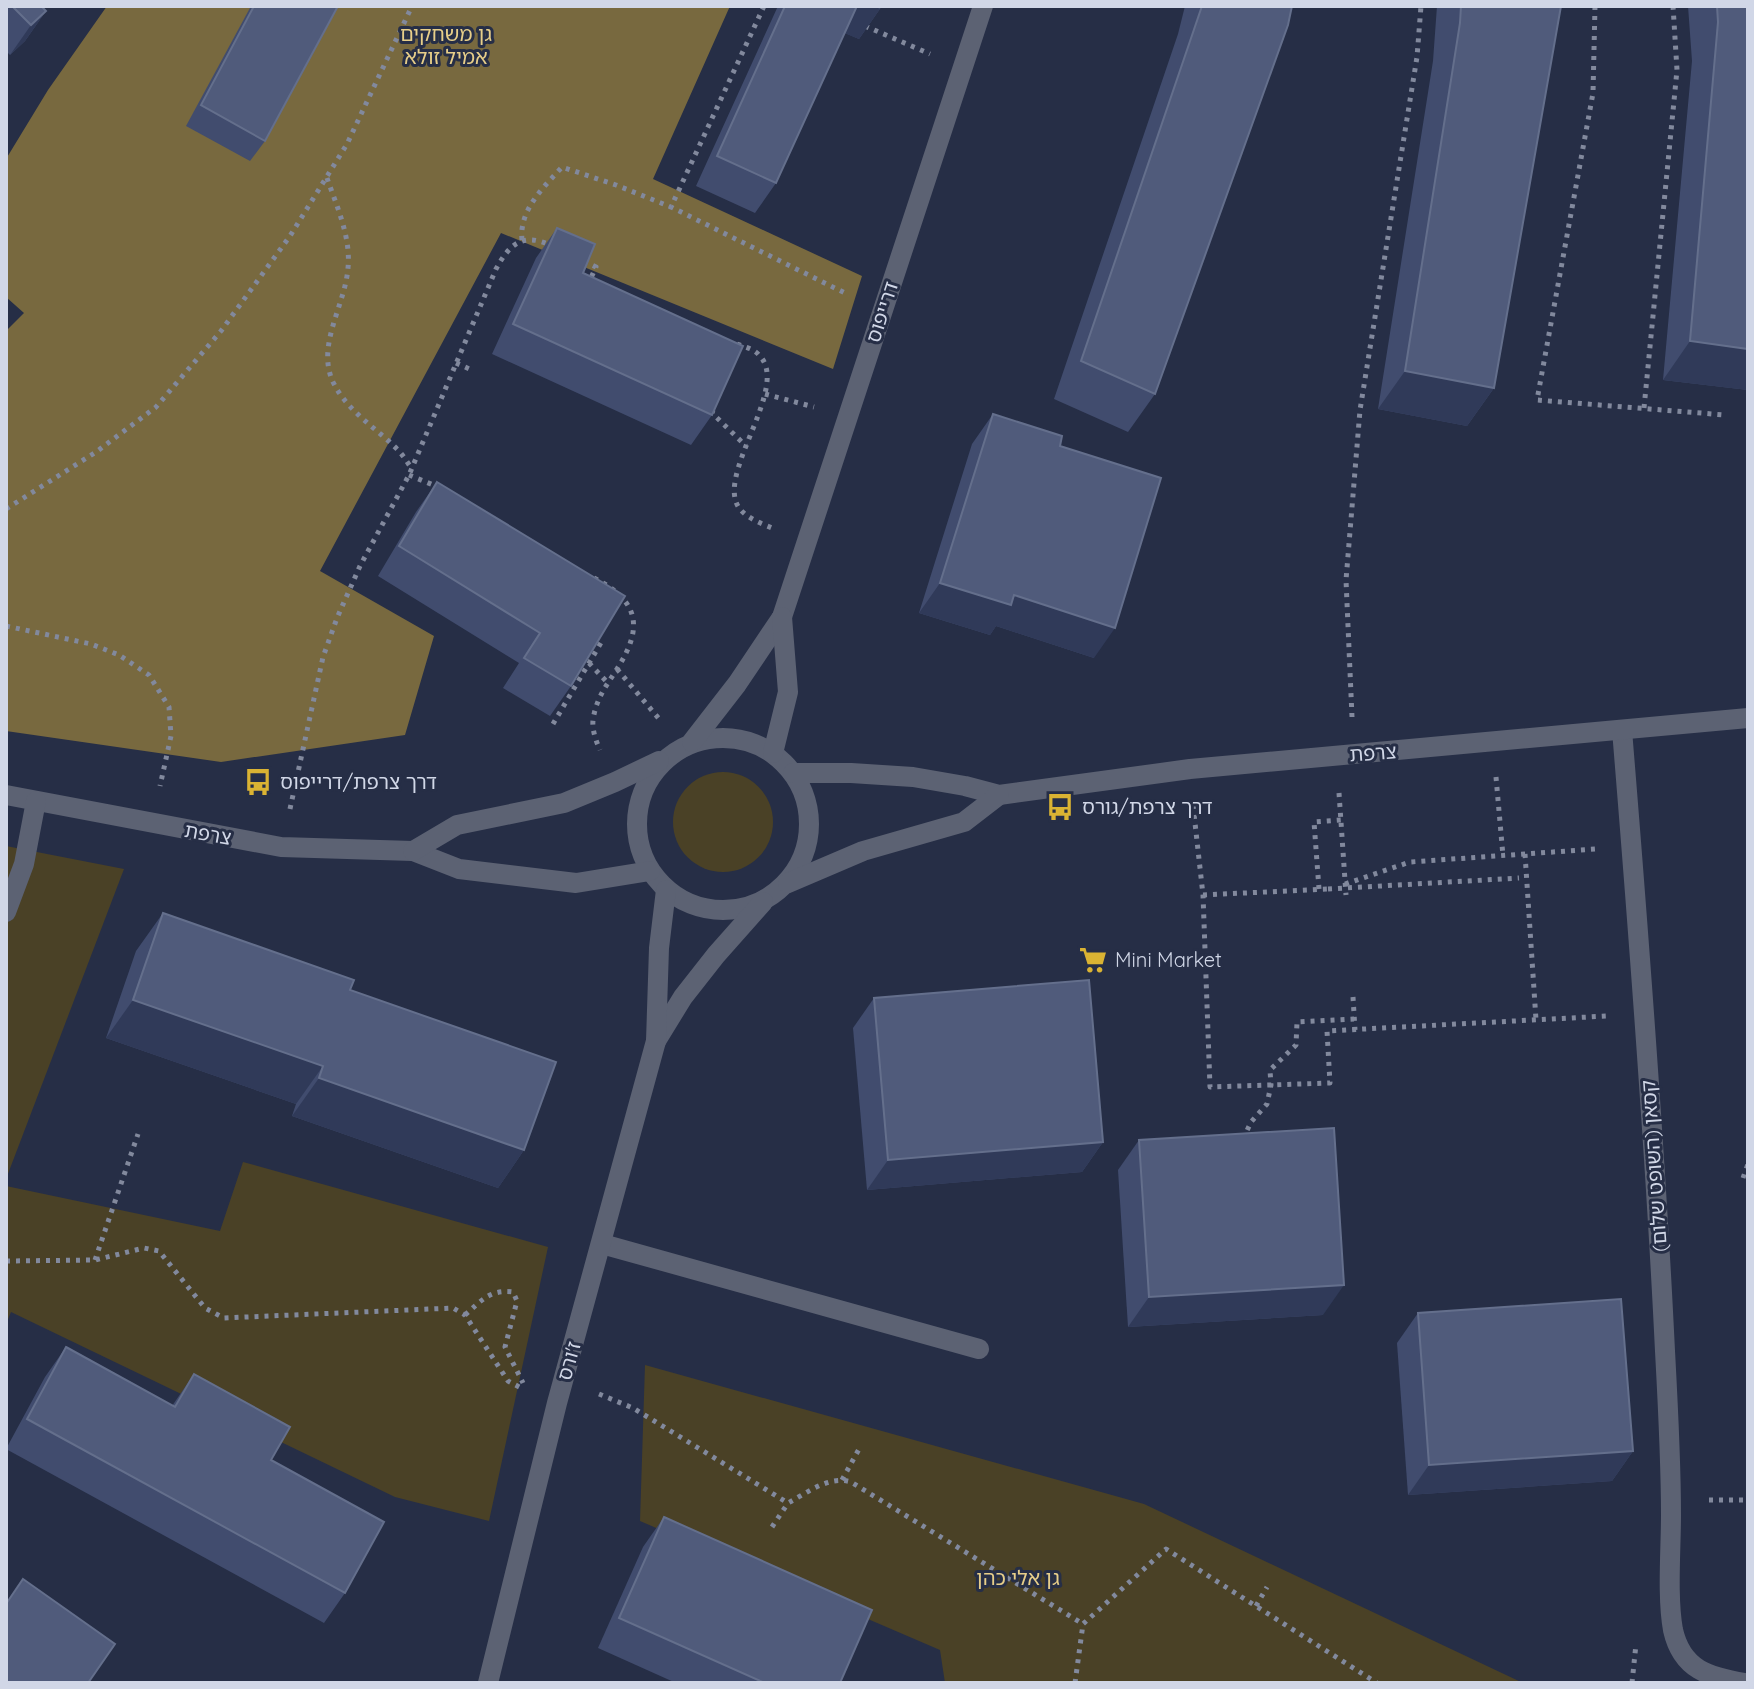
<svg xmlns="http://www.w3.org/2000/svg" width="1754" height="1689" font-family="Quicksand,'Noto Sans Hebrew',sans-serif">
	<rect width="100%" height="100%" fill="#262e46"/>
	<g fill="#4a4126">
		<circle cx="723" cy="822" r="50"/>
		<polygon points="6,846 124,869 6,1179"/>
		<polygon points="243,1162 548,1247 489,1521 395,1497 11,1312 6,1324 6,1186 220,1231"/>
		<polygon points="645,1365 1144,1504 1523,1683 945,1683 940,1650 640,1521"/>
	</g>
	<polygon fill="#78693f" points="107,6 730,6 653,179 862,276 833,369 501,233 320,571 434,636 405,735 221,762 6,731 6,331 24,313 6,297 6,159 48,90"/>
	<g fill="none" stroke-linecap="round" stroke-linejoin="round">
		<g stroke="#82899d" stroke-width="5" stroke-dasharray="4 6" stroke-linecap="butt">
			<polyline points="764,6 671,207 849,295"/>
			<polyline points="1595,6 1593,93 1537,400 1725,415"/>
			<polyline points="865,26 930,54"/>
			<path d="M 327,178 C 337,207 351,237 348,268 C 345,306 316,345 333,382 C 347,411 375,427 397,449 C 403,455 407,462 412,469"/>
			<path d="M 522,240 C 519,210 543,188 562,167 L 616,185 L 671,207"/>
			<polyline points="584,261 596,267 589,282"/>
			<path d="M 737,344 C 745,347 754,349 759,355 C 792,387 713,476 740,509 C 747,518 762,524 772,528"/>
			<polyline points="456,363 474,371"/>
			<polyline points="765,394 814,407"/>
			<polyline points="1644,408 1677,70 1673,6"/>
			<polyline points="713,410 712,413 746,446"/>
			<polyline points="409,475 438,487"/>
			<polyline points="6,509 96,452 156,407 221,331 290,236 347,144 412,6"/>
			<path d="M 594,578 C 639,601 644,627 617,669 C 606,686 596,699 593,720 C 592,730 596,741 600,750"/>
			<polyline points="6,626 91,644 119,655 149,675 169,707 171,736 160,786"/>
			<polyline points="589,663 607,682"/>
			<polyline points="617,669 660,720"/>
			<polyline points="1352,717 1346,580 1360,410 1417,57 1421,6"/>
			<polyline points="553,724 602,641 598,637"/>
			<polyline points="1496,777 1503,856"/>
			<polyline points="1339,793 1346,895"/>
			<polyline points="1193,805 1203,895 1210,1087 1330,1083 1327,1031 1607,1016"/>
			<path d="M 290,809 L 323,657 L 337,618 L 360,566 L 409,475 L 496,269 C 509,245 522,232 550,245"/>
			<polyline points="1525,854 1536,1020"/>
			<polyline points="1345,884 1410,862 1596,849"/>
			<polyline points="1319,889 1314,822 1341,820"/>
			<polyline points="1203,895 1328,889"/>
			<polyline points="1353,997 1355,1030"/>
			<polyline points="1243,1139 1251,1122 1267,1104 1271,1085 1270,1070 1296,1045 1297,1022 1354,1019"/>
			<polyline points="1743,1178 1748,1164"/>
			<polyline points="95,1260 138,1134"/>
			<polyline points="6,1261 95,1260 144,1248 159,1251 205,1308 224,1318 453,1308 465,1315 508,1381 523,1389"/>
			<path d="M 465,1315 C 481,1301 490,1289 513,1292 L 517,1301 L 505,1347 L 523,1383"/>
			<path d="M 599,1394 L 633,1408 L 788,1503 C 807,1493 829,1475 851,1482 L 1083,1624"/>
			<polyline points="842,1480 859,1449"/>
			<polyline points="1709,1500 1748,1500"/>
			<polyline points="772,1527 788,1503"/>
			<polyline points="1256,1606 1267,1587"/>
			<polyline points="1075,1683 1083,1624 1166,1549 1377,1683"/>
			<polyline points="1632,1683 1636,1644"/>
		</g>
		<g stroke="#5c6273" stroke-width="20">
			<path d="M 1622,730 C 1639,937 1655,1144 1665,1351 C 1668,1406 1671,1460 1671,1515 C 1671,1549 1667,1597 1673,1630 C 1682,1670 1709,1677 1745,1683"/>
			<circle cx="723" cy="824" r="86"/>
			<polyline points="692,742 737,684 782,617 983,6"/>
			<polyline points="773,753 788,692 782,617"/>
			<polyline points="793,773 851,773 913,777 965,786 999,795 1190,769 1748,718"/>
			<polyline points="6,795 281,847 413,851 459,869 576,883 650,871"/>
			<polyline points="413,851 457,825 564,803 615,782 659,761"/>
			<polyline points="788,883 863,851 964,822 999,795"/>
			<polyline points="6,912 24,864 36,801"/>
			<polyline points="656,1041 683,997 716,955 763,902"/>
			<polyline points="602,1244 979,1349"/>
			<polyline points="488,1683 557,1403 656,1041 659,948 666,890"/>
		</g>
		<polyline stroke="#82899d" stroke-width="5" stroke-dasharray="4 6" stroke-linecap="butt" points="1328,889 1519,878"/>
	</g>
	<g fill="#414c6e">
		<polygon points="6,6 42,6 42,7 46,11 25,41 10,55 6,51"/>
		<polygon points="251,6 338,6 265,141 250,161 186,126"/>
		<polygon points="778,6 882,6 859,39 845,33 776,183 755,213 696,186"/>
		<polygon points="1185,6 1292,6 1155,394 1128,432 1054,399 1178,34"/>
		<polygon points="1437,6 1561,6 1494,388 1467,426 1378,409 1433,61"/>
		<polygon points="1688,6 1748,6 1748,390 1663,380 1692,61"/>
		<polygon points="557,228 583,273 712,415 691,445 492,354 536,258"/>
		<polygon points="993,414 1060,446 1094,658 996,626 990,635 919,613 972,444"/>
		<polygon points="437,482 625,596 571,686 550,716 503,688 519,663 378,576 416,512"/>
		<polygon points="163,913 350,990 524,1150 498,1188 292,1116 296,1104 106,1038 136,951"/>
		<polygon points="874,998 1103,1142 1082,1172 867,1190 853,1028"/>
		<polygon points="1139,1140 1323,1315 1128,1327 1118,1170"/>
		<polygon points="1418,1313 1633,1451 1612,1481 1408,1495 1397,1343"/>
		<polygon points="66,1347 172,1406 194,1374 271,1460 345,1593 324,1623 6,1449 45,1377"/>
		<polygon points="664,1517 840,1683 676,1683 598,1648 643,1547"/>
	</g>
	<g fill="#303a59">
		<polygon points="856,6 873,6 880,9 859,39 839,31"/>
		<polygon points="46,11 25,41 10,55 31,25"/>
		<polygon points="1690,341 1748,349 1748,390 1663,380"/>
		<polygon points="1405,371 1494,388 1467,426 1378,409"/>
		<polygon points="940,583 1014,595 1115,628 1094,658 996,626 990,635 919,613"/>
		<polygon points="133,1000 323,1066 296,1104 106,1038"/>
		<polygon points="319,1078 524,1150 498,1188 292,1116"/>
		<polygon points="1103,1142 1082,1172 867,1190 888,1160"/>
		<polygon points="1344,1285 1323,1315 1128,1327 1149,1297"/>
		<polygon points="1633,1451 1612,1481 1408,1495 1429,1465"/>
	</g>
	<g fill="#505b7b" stroke="#646f8c" stroke-width="2">
		<polygon points="12,6 41,6 46,11 31,25"/>
		<polygon points="254,6 338,6 265,141 201,105"/>
		<polygon points="785,6 857,6 776,183 717,156"/>
		<polygon points="1202,6 1292,6 1288,25 1155,394 1081,361"/>
		<polygon points="1461,6 1561,6 1494,388 1405,371 1460,23"/>
		<polygon points="1717,6 1748,6 1748,349 1690,341 1718,22"/>
		<polygon points="557,228 595,244 583,273 743,346 712,415 513,324"/>
		<polygon points="993,414 1062,436 1060,446 1161,478 1115,628 1014,595 1011,605 940,583"/>
		<polygon points="437,482 625,596 571,686 524,658 540,633 399,546"/>
		<polygon points="163,913 354,980 350,990 556,1062 524,1150 319,1078 323,1066 133,1000"/>
		<polygon points="1089,980 1103,1142 888,1160 874,998"/>
		<polygon points="1334,1128 1344,1285 1149,1297 1139,1140"/>
		<polygon points="1621,1299 1633,1451 1429,1465 1418,1313"/>
		<polygon points="66,1347 175,1407 194,1374 290,1427 271,1460 384,1522 345,1593 27,1419"/>
		<polygon points="664,1517 872,1610 840,1683 765,1683 619,1618"/>
		<polygon points="23,1579 115,1644 88,1683 6,1683 6,1604"/>
	</g>
	<defs>
		<g id="bus-bare" transform="scale(2.16)"><path d="M-5-6H5V4H4V6H2V4H-2V6H-4V4H-5ZM-3.5-4V0h7V-4ZM-3.5 1.2v1.5H-2V1.2ZM2 1.2v1.5H3.5V1.2Z" fill="#dab333" stroke="#262e46" stroke-width="2.5" paint-order="stroke"/></g>
		<g id="supermarket-bare" transform="scale(2.16)"><path d="M-6-5.5h2.5l.6 2H6L4.5 2H-2.5L-4.4-4H-6ZM-1.5 3.2a1.3 1.3 0 1 0 .1 0ZM3 3.2a1.3 1.3 0 1 0 .1 0Z" fill="#dab333" stroke="#262e46" stroke-width="2.5" paint-order="stroke"/></g>
	</defs>
	<g fill-rule="evenodd">
		<use href="#bus-bare" x="258" y="782"/>
		<use href="#bus-bare" x="1060" y="807"/>
		<use href="#supermarket-bare" x="1093" y="960"/>
	</g>
	<g text-anchor="middle" stroke-width="6" stroke-linejoin="round" paint-order="stroke">
		<g font-size="20" fill="#e7ce89" stroke="#262e46">
			<text x="446" y="41">גן משחקים<tspan x="446" dy="23">אמיל זולא</tspan></text>
			<text x="1018" y="1585">גן אלי כהן</text>
		</g>
		<g font-size="20" fill="#d1d7e7" stroke="#262e46">
			<text transform="translate(882 312) rotate(-72)" y="7">דרייפוס</text>
			<text transform="translate(1373 753) rotate(-4)" y="7">צרפת</text>
			<text transform="translate(208 834) rotate(10)" y="7">צרפת</text>
			<text transform="translate(1654 1166) rotate(-94)" y="7">קסאן (השופט שלום)</text>
			<text transform="translate(569 1361) rotate(-74)" y="7">ז'ורס</text>
		</g>
		<g font-size="20" fill="#d1d7e7" stroke="#262e46" text-anchor="start">
			<text x="280" y="789">דרך צרפת/דרייפוס</text>
			<text x="1082" y="814">דרך צרפת/גורס</text>
			<text x="1115" y="967">Mini Market</text>
		</g>
	</g>
	<rect width="1754" height="1689" fill="none" stroke="#d1d7e7" stroke-width="16"/>
</svg>
